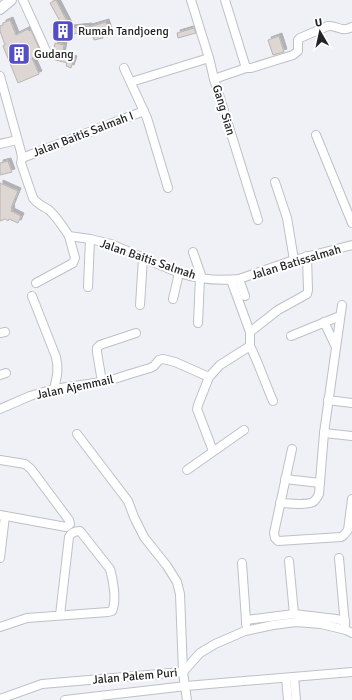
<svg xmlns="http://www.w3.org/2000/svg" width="352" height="700" font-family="Signika,sans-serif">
	<defs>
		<filter id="shadow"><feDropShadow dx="3" dy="-3" stdDeviation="0" flood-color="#0004"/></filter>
	</defs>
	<rect width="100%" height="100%" fill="#eff1f7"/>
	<g fill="#ddd6d3" stroke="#bab4b1" filter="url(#shadow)">
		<polygon points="56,0 69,25 70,28 89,26 89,27 106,22 110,34 103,36 103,38 94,40 92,33 78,35 78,33 57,38 55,27 62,25 50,3"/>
		<polygon points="10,20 16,35 28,29 29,31 31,30 41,53 32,58 39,74 18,83 3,46 5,45 0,31 0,26 3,25 3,23"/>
		<polygon points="194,28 196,33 178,38 177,33"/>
		<polygon points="279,36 284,52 273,55 268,40"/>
		<polygon points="55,43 64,45 62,55 74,59 71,68 66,66 67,63 52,59 53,56 53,53"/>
		<polygon points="8,161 12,172 0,175 0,163"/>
		<polygon points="0,183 18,191 11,208 12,209 11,211 21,216 18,223 9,219 8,221 5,219 0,221"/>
	</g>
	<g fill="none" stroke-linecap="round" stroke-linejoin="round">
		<g stroke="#bec0c6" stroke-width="10">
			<g id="minor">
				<polyline points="23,0 48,55"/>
				<polyline points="191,0 209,58 214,79 258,220"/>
				<polyline points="225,0 246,68"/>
				<polyline points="124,68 147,118 168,188"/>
				<path d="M 0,76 L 21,152 L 22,158 L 21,163 L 33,198 C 37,204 43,206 49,210 C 57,217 63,227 69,236 L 90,239 L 111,244 L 179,273 C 198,279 220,281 239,279 L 294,260 L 352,245"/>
				<path d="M 214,79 L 246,68 L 251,68 L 293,55 L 298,51 L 298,40 L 300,38 L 328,26 C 337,25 341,33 352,27"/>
				<polyline points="131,82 209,58"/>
				<polyline points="316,135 352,223"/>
				<polyline points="0,144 17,140"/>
				<polyline points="22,158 144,111"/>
				<polyline points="275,182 287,218 294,260"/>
				<polyline points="193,252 202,278"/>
				<polyline points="239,279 245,296"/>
				<polyline points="36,283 73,263 75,258 69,236"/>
				<polyline points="88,287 90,239"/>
				<path d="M 32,296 L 56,357 C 59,370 57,376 54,389"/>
				<polyline points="173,299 179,273"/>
				<polyline points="140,305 143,258"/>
				<polyline points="324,322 336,347"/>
				<polyline points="198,323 200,277"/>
				<polyline points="250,332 278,310 307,294 308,290 307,256"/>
				<polyline points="0,333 5,332"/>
				<polyline points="291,336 340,316"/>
				<path d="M 250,346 C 259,364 265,383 273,401"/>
				<polyline points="0,375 6,373"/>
				<polyline points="102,382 97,352 97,348 100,345 136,333"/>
				<polyline points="328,400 352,403"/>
				<polyline points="0,409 30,396 54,389 108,381 130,374 150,368 154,366 159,360 163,359 175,362 209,377"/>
				<polyline points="324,433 352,436"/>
				<polyline points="77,434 128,501 134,517 144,537 167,566 177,582 180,594 183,672 187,700"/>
				<polyline points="292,449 274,533 275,538 278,541 341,537 344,535 348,530 352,499"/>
				<polyline points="213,451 197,409 198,405 209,377 220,365 250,346 250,332 231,280"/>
				<polyline points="0,460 25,464 31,469 69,520 70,524 66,527 0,515"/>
				<polyline points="187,470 244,430"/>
				<polyline points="285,479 320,483"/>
				<path d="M 280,503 C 289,503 305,506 313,502 C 316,500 317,498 319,494 L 324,433 L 342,305"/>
				<polyline points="0,558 5,516"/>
				<polyline points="339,558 345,625"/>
				<polyline points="289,561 294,614"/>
				<polyline points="242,563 246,620 246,624"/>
				<polyline points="246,620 294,614 336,619 345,621"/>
				<path d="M 0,627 L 27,618 L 108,612 L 112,611 C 117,601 113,579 110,569 L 80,531 C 75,531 71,533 69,537 L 60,615"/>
				<polyline points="294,677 296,700"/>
				<polyline points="286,678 288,700"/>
				<polyline points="0,699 42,684 183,672 200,653 215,644 245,631 273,625 296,622 321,624 346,630 352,633"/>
				<polyline points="65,700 186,686 352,672"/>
			</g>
		</g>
		<g stroke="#bec0c6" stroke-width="12">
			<polyline id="tertiary" points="0,9 11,0"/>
		</g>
		<use href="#minor" stroke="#fff" stroke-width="8"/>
		<use href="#tertiary" stroke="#fff" stroke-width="10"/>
	</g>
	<defs>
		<g id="building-square" transform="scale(1.15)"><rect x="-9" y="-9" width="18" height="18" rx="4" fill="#554ec5" stroke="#fff"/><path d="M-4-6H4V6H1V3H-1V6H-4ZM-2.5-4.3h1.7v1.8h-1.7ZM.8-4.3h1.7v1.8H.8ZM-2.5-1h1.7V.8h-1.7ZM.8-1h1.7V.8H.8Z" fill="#fff"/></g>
	</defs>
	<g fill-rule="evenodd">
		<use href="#building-square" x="63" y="31"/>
		<use href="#building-square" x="19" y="54"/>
	</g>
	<g text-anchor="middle" stroke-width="4" stroke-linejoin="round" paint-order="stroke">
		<g font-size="12" fill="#232325" stroke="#fff" text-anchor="start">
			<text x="78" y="35">Rumah Tandjoeng</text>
			<text x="34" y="58">Gudang</text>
		</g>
		<g font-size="12" fill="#232325" stroke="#fff">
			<text transform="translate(224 110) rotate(73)" y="4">Gang Sian</text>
			<text transform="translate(83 134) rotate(-21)" y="4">Jalan Baitis Salmah I</text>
			<text transform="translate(148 259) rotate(19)" y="4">Jalan Baitis Salmah</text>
			<text transform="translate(296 262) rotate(-17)" y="4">Jalan Batissalmah</text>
			<text transform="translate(75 387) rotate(-12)" y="4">Jalan Ajemmail</text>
			<text transform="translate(135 676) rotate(-5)" y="4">Jalan Palem Puri</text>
		</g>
	</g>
	<g transform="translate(320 32) rotate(351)" stroke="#ffffff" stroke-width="3" paint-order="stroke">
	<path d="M0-3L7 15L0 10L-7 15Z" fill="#232325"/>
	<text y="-6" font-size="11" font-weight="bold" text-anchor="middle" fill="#232325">U</text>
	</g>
</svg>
